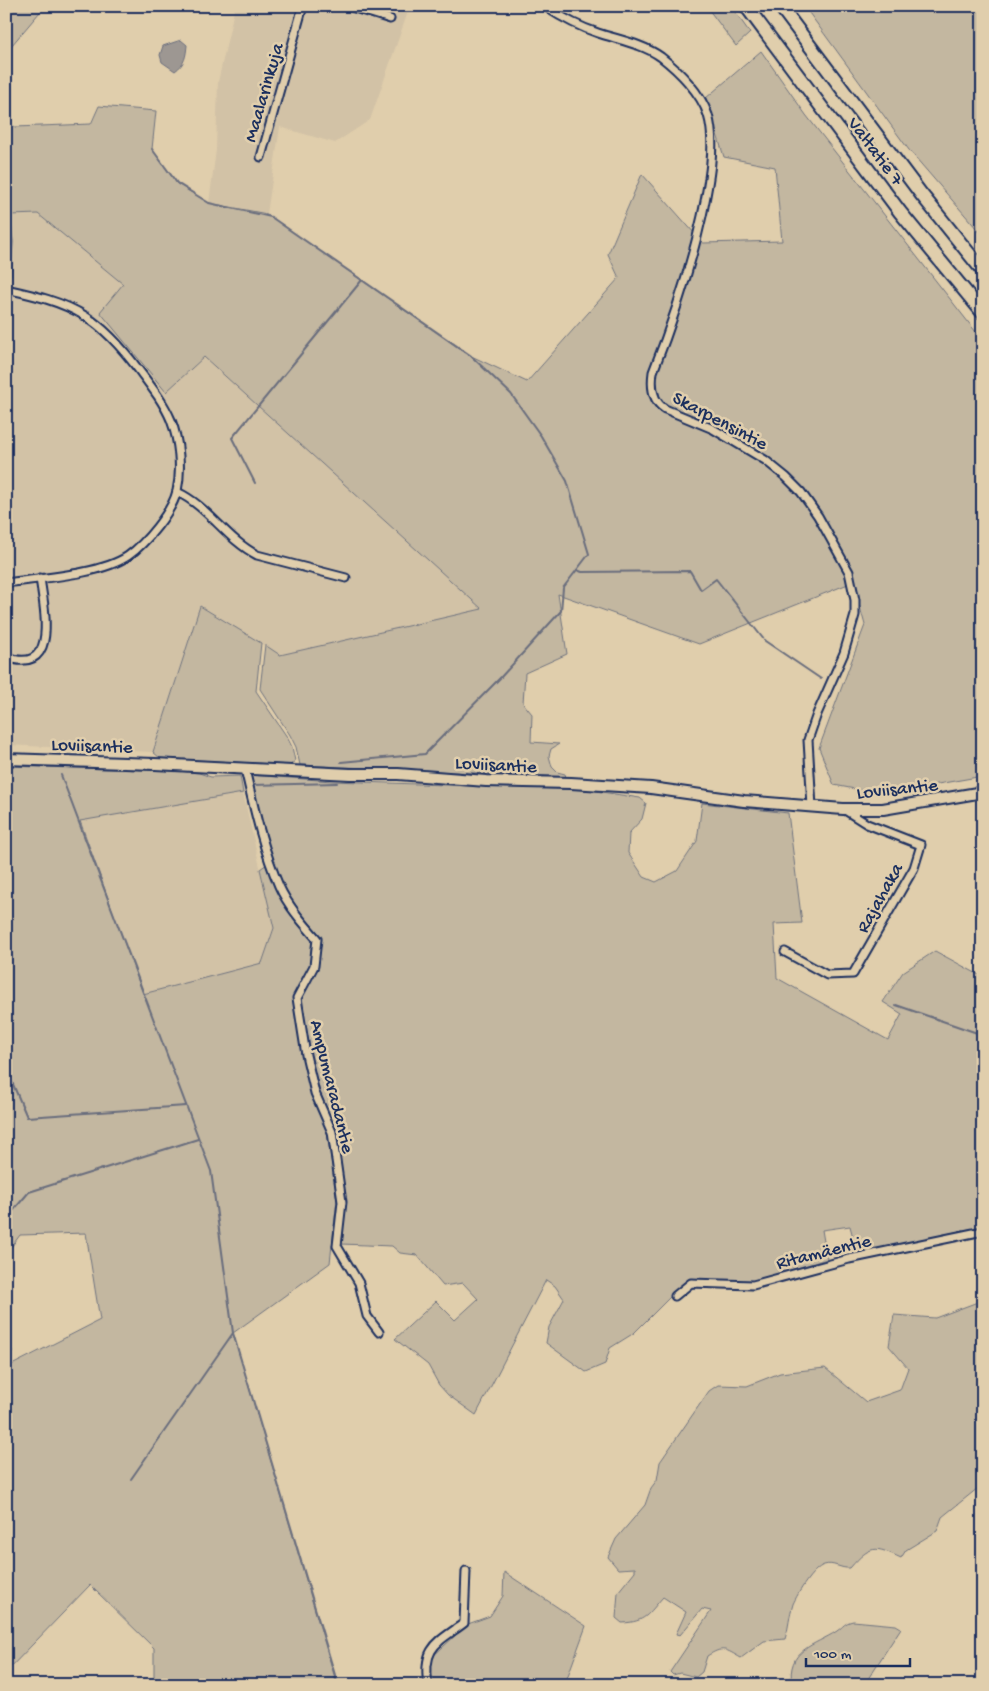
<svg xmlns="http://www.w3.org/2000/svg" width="989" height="1691" font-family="'Gochi Hand',sans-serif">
	<rect width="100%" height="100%" fill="#e0ceac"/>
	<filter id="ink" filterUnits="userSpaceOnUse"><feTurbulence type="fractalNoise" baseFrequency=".02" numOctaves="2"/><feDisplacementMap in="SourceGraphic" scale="10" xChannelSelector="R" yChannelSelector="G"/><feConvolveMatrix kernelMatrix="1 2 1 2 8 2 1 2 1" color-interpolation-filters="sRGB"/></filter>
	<g filter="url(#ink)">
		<g fill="#d2c2a6">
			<polygon points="235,6 410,6 370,120 335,143 280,127 267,214 209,203 216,150 218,82"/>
			<polygon points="38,214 123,284 165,392 204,357 483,609 280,655 200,606 153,752 6,745 6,216"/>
			<polygon points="243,793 274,928 262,963 143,994 80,820"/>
		</g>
		<g fill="#c3b7a0" stroke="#6f737f">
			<polygon points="6,6 45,6 6,52"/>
			<polygon points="706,6 731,6 750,33 736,46"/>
			<polygon points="804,6 983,6 983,236 909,150"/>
			<polygon points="761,51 806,115 983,341 983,776 881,794 834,785 819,748 865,625 853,582 699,644 558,594 567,654 525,673 523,703 532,714 531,742 559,744 551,749 549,756 552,767 557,772 565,774 566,777 300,765 296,747 290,735 260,689 265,645 280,655 482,609 204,357 166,392 100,312 123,284 38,214 11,215 6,199 6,121 15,127 91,124 99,106 156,111 152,149 177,184 209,203 267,214 467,354 527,382 619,278 608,254 642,174 703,243 782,241 775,167 724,157 706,98"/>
			<polygon points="200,606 261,643 256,691 287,737 292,747 295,761 290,765 160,758 153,752"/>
			<polygon points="6,766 178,771 199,773 211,777 240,776 243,793 80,821 143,994 262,963 274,928 260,869 267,864 277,892 297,923 312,939 310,964 293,996 302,1056 312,1095 327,1132 337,1199 330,1263 233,1333 337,1685 154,1685 154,1648 90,1585 6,1672 6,1368 100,1320 86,1233 20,1235 6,1254"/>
			<path d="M 250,775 L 332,781 L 589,790 L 640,798 L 646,803 L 642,819 L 629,833 L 628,853 L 644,877 L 656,882 L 677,871 L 697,841 L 702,803 L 788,813 L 802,923 L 774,924 L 777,978 L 888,1040 L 902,1014 L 883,1002 L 903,972 L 935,951 L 983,977 L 983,1226 L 857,1253 L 850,1226 L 822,1230 L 827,1259 L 753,1281 L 692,1279 L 676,1291 L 634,1333 L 610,1348 L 605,1364 L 586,1372 L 546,1343 L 549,1327 L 564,1299 L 555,1286 L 546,1280 L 476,1415 L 448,1395 L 439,1385 L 428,1365 L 395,1339 L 436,1301 L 455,1320 L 478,1299 L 463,1283 L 443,1286 L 417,1255 L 400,1253 L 392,1246 L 341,1244 L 346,1202 L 336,1130 L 319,1090 L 309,1048 L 301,998 L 318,967 L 322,937 C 308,921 293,904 283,884 C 269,852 259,810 250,775 Z"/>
			<path d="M 983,1300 L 983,1484 L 942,1517 L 937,1531 L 906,1550 L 901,1558 C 875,1546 871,1544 850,1568 C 840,1569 834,1562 824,1565 C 812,1569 798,1593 793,1604 C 789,1615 789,1628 785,1639 L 764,1641 L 741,1658 C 725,1649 723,1646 707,1656 L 702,1672 L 696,1677 L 680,1673 L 673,1675 L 670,1672 L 711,1611 L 702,1609 L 680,1635 L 676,1634 L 686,1612 L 663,1597 C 648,1614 646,1622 622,1623 L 616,1618 L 618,1592 L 635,1571 L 635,1568 L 618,1569 L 608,1557 L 616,1539 L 645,1505 L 651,1488 L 657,1480 L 660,1462 L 709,1391 L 718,1385 L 747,1386 L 780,1373 L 825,1368 L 866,1402 L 900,1390 L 908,1368 L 889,1346 L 894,1315 L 935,1318 Z"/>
			<polygon points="504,1572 586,1626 566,1681 562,1685 431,1685 428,1668 432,1657 468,1624 490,1616 503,1596"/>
			<path d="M 853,1621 L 896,1625 L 901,1628 L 864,1685 L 792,1685 C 786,1649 814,1646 837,1631 C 844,1626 844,1623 853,1621 Z"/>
		</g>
		<path fill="#9d9792" stroke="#696d7d" d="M 181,40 L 187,45 C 186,56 185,64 175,71 L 162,62 L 160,55 L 163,46 Z"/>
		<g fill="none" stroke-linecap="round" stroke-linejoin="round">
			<g stroke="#696d7d" stroke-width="2">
				<polyline points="152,149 177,183 209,203 271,217 470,355 511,394 541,436 567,481 589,554 563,588 561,611 501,677 425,754 341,762"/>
				<polyline points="255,483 232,438 362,280"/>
				<polyline points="577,570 582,572 690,571 701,590 716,579 765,641 821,679"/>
				<polyline points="61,775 211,1171 233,1333 338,1685"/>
				<polyline points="252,785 337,783"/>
				<polyline points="896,1005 983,1035"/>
				<polyline points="6,1068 27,1117 186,1106"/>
				<polyline points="6,1219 29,1192 198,1139"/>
				<polyline points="6,1343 12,1351"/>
				<polyline points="131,1479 233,1333"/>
			</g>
			<g stroke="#1b2f5e" stroke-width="11">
				<g id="minor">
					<polyline points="348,6 390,19"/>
					<path d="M 544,6 C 561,17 579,27 598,33 C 619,40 643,44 661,57 C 679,71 701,93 708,115 C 717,145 708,187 702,216 C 690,270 673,321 653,372 C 651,386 652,401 665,409 L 713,429 L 765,460 L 786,477 L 801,492 L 818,516 L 849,572 L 855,600 L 855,615 L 844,653 L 817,714 L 808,740 L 812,807"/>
					<polyline points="261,157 303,6"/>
					<polyline points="6,222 8,242 6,274"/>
					<path d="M 6,289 C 33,295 61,301 85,316 C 106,329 123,349 138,369 C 150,385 163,401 171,420 C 179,441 182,468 177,491 C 172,512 145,544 128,556 C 100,575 40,578 6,583"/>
					<path d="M 177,492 C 208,506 226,539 257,555 L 346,578"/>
					<path d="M 6,657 C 60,676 44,608 40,578"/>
					<path d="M 245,769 C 254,808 263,849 279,886 C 288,906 303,923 317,939 L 314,966 L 297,998 L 306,1055 L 315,1093 L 332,1132 L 342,1202 L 337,1246 L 359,1283 L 367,1316 L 379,1332"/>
					<polyline points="785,952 827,975 853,974 914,868 921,845 867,824 845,810"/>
					<polyline points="675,1296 691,1283 753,1285 849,1259 983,1231"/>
					<path d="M 428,1685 C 422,1647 437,1643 464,1623 L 466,1571"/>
				</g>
			</g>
			<g stroke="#1b2f5e" stroke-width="14">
				<polyline id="secondary" points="6,759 155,764 350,774 398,774 486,781 571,783 651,788 744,801 843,809 883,809 983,792"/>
			</g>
			<g stroke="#1b2f5e" stroke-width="16">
				<g id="motorway">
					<polyline points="746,6 900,212 983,313"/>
					<polyline points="780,6 921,194 983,271"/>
				</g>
			</g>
			<use href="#minor" stroke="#e0ceac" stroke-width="7"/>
			<use href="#secondary" stroke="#e0ceac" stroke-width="10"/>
			<use href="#motorway" stroke="#e0ceac" stroke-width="12"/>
		</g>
	</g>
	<g text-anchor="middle" stroke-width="5" stroke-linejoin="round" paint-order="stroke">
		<g font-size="19" fill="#1b2f5e" stroke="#e0ceac">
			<text transform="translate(262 92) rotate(-74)" y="7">Maalarinkuja</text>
			<text transform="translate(877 150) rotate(53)" y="7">Valtatie 7</text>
			<text transform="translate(721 419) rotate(28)" y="7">Skarpensintie</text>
			<text transform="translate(92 744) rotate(2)" y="7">Loviisantie</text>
			<text transform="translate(496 763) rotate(3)" y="7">Loviisantie</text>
			<text transform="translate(897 787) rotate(-6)" y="7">Loviisantie</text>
			<text transform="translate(878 897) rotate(-61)" y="7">Rajahaka</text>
			<text transform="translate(334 1086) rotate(76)" y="7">Ampumaradantie</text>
			<text transform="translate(823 1250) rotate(-14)" y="7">Ritamäentie</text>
		</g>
	</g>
	<rect width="989" height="1691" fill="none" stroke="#e0ceac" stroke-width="25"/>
	<rect x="12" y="12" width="964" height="1666" fill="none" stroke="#1b2f5e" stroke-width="2" filter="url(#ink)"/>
	<path d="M806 1658v8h104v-8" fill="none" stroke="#1b2f5e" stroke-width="2.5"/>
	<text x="814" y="1658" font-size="15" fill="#1b2f5e" stroke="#e0ceac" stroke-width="4" paint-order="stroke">100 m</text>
</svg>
